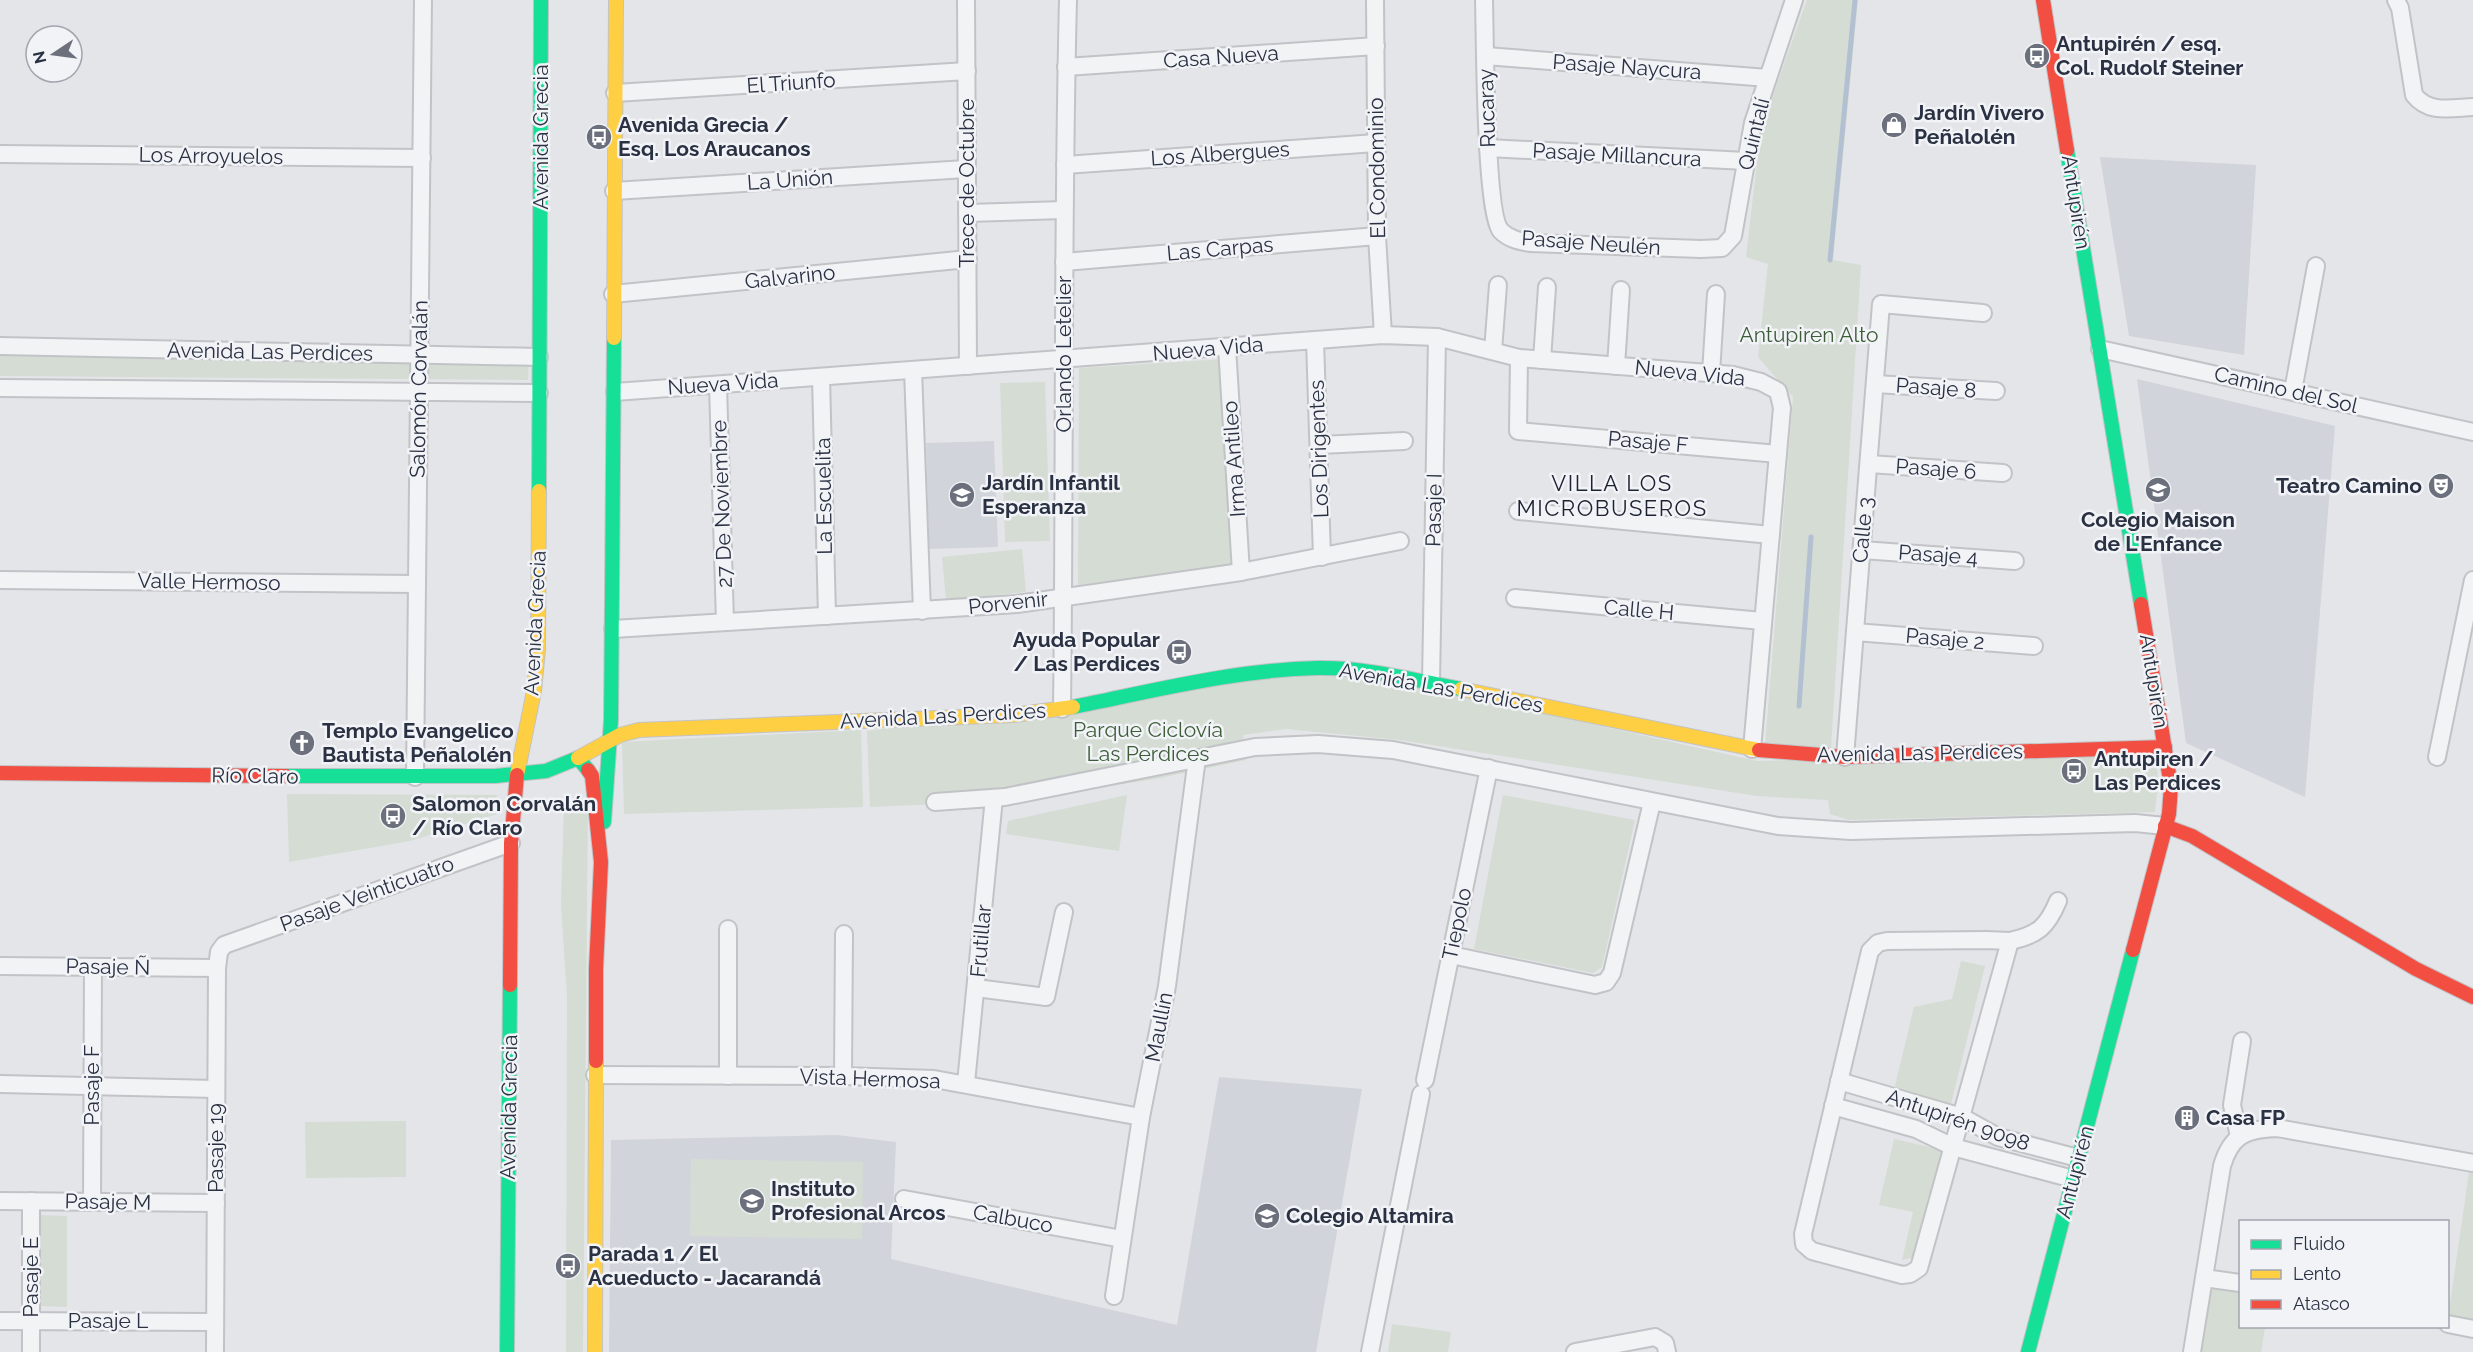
<svg xmlns="http://www.w3.org/2000/svg" width="2473" height="1352" font-family="Raleway,sans-serif">
	<rect width="100%" height="100%" fill="#e4e5e8"/>
	<g fill="#d2d4db">
		<polygon points="2100,157 2256,165 2244,355 2129,336"/>
		<polygon points="2137,379 2335,426 2305,797 2186,743"/>
		<polygon points="994,441 998,547 929,549 926,443"/>
		<polygon points="1219,1077 1362,1089 1316,1352 609,1352 611,1140 837,1135 896,1142 891,1259 1177,1325"/>
	</g>
	<g fill="#d4dcd4">
		<polygon points="1807,0 1858,0 1833,260 1861,265 1831,748 1765,746 1793,397 1758,357 1768,264 1746,257 1761,128"/>
		<polygon points="0,356 529,358 528,380 0,376"/>
		<polygon points="1225,359 1232,565 1078,585 1079,368"/>
		<polygon points="1045,382 1050,541 1005,542 1000,383"/>
		<polygon points="1022,549 1026,592 946,600 942,557"/>
		<polygon points="1355,671 1757,761 2156,751 2158,782 2155,812 1849,820 1830,814 1828,800 1757,796 1400,740 1286,729 1243,735 1246,760 1155,779 1021,800 870,807 867,731 1270,678"/>
		<polygon points="861,730 863,807 624,814 622,742"/>
		<polygon points="287,794 497,795 497,814 410,841 289,862"/>
		<polygon points="1127,795 1119,851 1006,834 1008,821"/>
		<polygon points="1503,795 1635,820 1602,967 1593,973 1474,949"/>
		<polygon points="588,798 583,1352 566,1352 567,997 561,904 564,806 568,802"/>
		<polygon points="1961,961 1985,966 1951,1104 1894,1090 1914,1007 1952,999"/>
		<polygon points="406,1121 406,1177 306,1178 305,1122"/>
		<polygon points="1894,1139 1943,1150 1919,1256 1902,1260 1913,1212 1879,1205"/>
		<polygon points="691,1159 863,1162 862,1239 690,1236"/>
		<polygon points="2469,1172 2473,1172 2473,1323 2448,1318"/>
		<polygon points="41,1215 67,1216 67,1307 40,1306"/>
		<polygon points="2213,1285 2240,1287 2240,1326 2265,1327 2261,1352 2199,1352"/>
		<polygon points="1392,1324 1451,1332 1448,1352 1388,1352"/>
	</g>
	<g fill="none" stroke-linecap="round" stroke-linejoin="round">
		<g stroke="#b2c0d2" stroke-width="5">
			<polyline points="1830,260 1855,0"/>
			<polyline points="1799,706 1811,537"/>
		</g>
		<g stroke="#c2c3c6" stroke-width="20">
			<g id="street">
				<polyline points="966,0 968,366"/>
				<polyline points="1375,0 1377,236 1383,335"/>
				<path d="M 1484,0 C 1485,34 1485,214 1501,231 C 1509,239 1519,241 1530,243 L 1701,249 L 1722,248 L 1733,236 L 1753,123 L 1794,0"/>
				<path d="M 2396,0 L 2400,8 L 2414,95 C 2429,114 2451,108 2473,107"/>
				<polyline points="1486,56 1768,78"/>
				<polyline points="1066,67 1376,46"/>
				<polyline points="615,93 967,71"/>
				<polyline points="1488,148 1746,161"/>
				<polyline points="0,154 422,158"/>
				<polyline points="1065,165 1376,143"/>
				<polyline points="614,191 966,169"/>
				<polyline points="967,213 1064,210"/>
				<polyline points="1064,262 1377,236"/>
				<polyline points="613,294 968,259"/>
				<polyline points="1315,340 1322,557"/>
				<polyline points="0,346 539,357"/>
				<polyline points="1227,347 1241,572"/>
				<polyline points="2100,349 2473,432"/>
				<polyline points="1493,351 1498,285"/>
				<polyline points="1519,358 1518,431 1778,454"/>
				<polyline points="1542,360 1547,287"/>
				<polyline points="1616,366 1621,290"/>
				<polyline points="913,370 922,611"/>
				<polyline points="1711,373 1716,294"/>
				<polyline points="821,377 827,616"/>
				<polyline points="1875,384 1996,391"/>
				<polyline points="718,385 725,622"/>
				<polyline points="0,388 539,393"/>
				<polyline points="2293,391 2316,266"/>
				<polyline points="615,392 1383,335 1437,337 1519,358 1733,375 1761,382 1778,391 1782,408 1752,749"/>
				<polyline points="1320,445 1404,441"/>
				<polyline points="1869,464 2003,473"/>
				<polyline points="1518,511 1771,535"/>
				<polyline points="1862,550 2015,561"/>
				<polyline points="0,580 417,584"/>
				<polyline points="1515,598 1762,621"/>
				<polyline points="613,629 1017,604 1241,572 1400,541"/>
				<polyline points="1855,632 2034,646"/>
				<polyline points="1431,683 1437,337"/>
				<path d="M 1062,709 C 1065,472 1062,236 1068,0"/>
				<polyline points="1845,757 1881,304 1983,313"/>
				<polyline points="2437,757 2473,580"/>
				<polyline points="415,777 423,0"/>
				<polyline points="935,802 1005,797 1255,747 1318,744 1393,750 1778,826 1851,831 2135,823 2165,826"/>
				<polygon points="1986,940 2010,941 1919,1268 1910,1274 1902,1275 1812,1251 1804,1244 1803,1234 1870,951 1878,943 1887,941"/>
				<path d="M 2010,941 C 2038,935 2047,927 2058,901"/>
				<polyline points="1451,955 1595,985 1606,982 1612,973 1652,802"/>
				<polyline points="0,966 217,968"/>
				<polyline points="976,988 1046,997 1064,912"/>
				<polyline points="595,1075 843,1076 934,1079 1141,1117"/>
				<polyline points="728,1076 728,929"/>
				<polyline points="843,1076 844,934"/>
				<polyline points="1425,1080 1489,768"/>
				<polyline points="1839,1081 1962,1117 1998,1137 2078,1158"/>
				<polyline points="966,1083 994,798"/>
				<polyline points="0,1084 216,1089"/>
				<polyline points="1833,1106 1916,1129 1953,1147 2073,1179"/>
				<polyline points="2239,1136 2232,1105 2242,1041"/>
				<polyline points="904,1199 1122,1239"/>
				<polyline points="0,1201 216,1203"/>
				<polyline points="92,1202 93,967"/>
				<polyline points="2204,1278 2240,1283"/>
				<polyline points="1114,1296 1141,1117 1167,986 1197,758"/>
				<polyline points="0,1321 215,1322"/>
				<polyline points="2448,1324 2473,1329"/>
				<polyline points="31,1352 31,1201"/>
				<polyline points="215,1352 217,968 219,952 224,945 511,843"/>
				<polyline points="1370,1352 1421,1094"/>
				<polyline points="1575,1352 1655,1337 1665,1343 1667,1352"/>
				<path d="M 2192,1352 L 2222,1166 C 2231,1135 2246,1129 2277,1128 L 2473,1163"/>
			</g>
		</g>
		<g stroke="#c2c3c6" stroke-width="16">
			<g id="fast">
				<polyline points="2067,150 2141,604"/>
				<polyline points="539,491 541,0"/>
				<path d="M 1073,707 C 1153,691 1234,670 1317,668 C 1365,667 1414,680 1461,689"/>
				<polyline points="286,776 495,776 546,771 578,758 588,770"/>
				<polyline points="604,822 611,720 614,338"/>
				<polyline points="507,1352 510,985"/>
				<polyline points="2028,1352 2133,950"/>
			</g>
		</g>
		<g stroke="#c2c3c6" stroke-width="16">
			<g id="slow">
				<polyline points="614,338 616,0"/>
				<polyline points="1461,689 1759,750"/>
				<polyline points="578,758 620,735 639,730 1013,715 1073,707"/>
				<polyline points="517,775 534,691 538,650 539,491"/>
				<polyline points="595,1352 596,1061"/>
			</g>
		</g>
		<g stroke="#c2c3c6" stroke-width="16">
			<g id="jam">
				<polyline points="2043,0 2067,150"/>
				<polyline points="1759,750 1845,757 2165,747"/>
				<polyline points="588,770 592,776 601,862 596,969 596,1061"/>
				<polyline points="0,773 286,776"/>
				<polyline points="2165,826 2192,836 2416,969 2473,997"/>
				<polyline points="2133,950 2169,814 2171,786 2141,604"/>
				<polyline points="510,985 511,843 517,775"/>
			</g>
		</g>
		<use href="#street" stroke="#f2f3f5" stroke-width="16"/>
		<use href="#fast" stroke="#16e098" stroke-width="14"/>
		<use href="#slow" stroke="#ffcf43" stroke-width="14"/>
		<use href="#jam" stroke="#f24e42" stroke-width="14"/>
	</g>
	<defs>
		<g id="bus-disc" transform="scale(1.35)"><circle r="9.5" fill="#6b707c" stroke="#f1f3f7"/><path d="M-5-6H5V4H4V6H2V4H-2V6H-4V4H-5ZM-3.5-4V0h7V-4ZM-3.5 1.2v1.5H-2V1.2ZM2 1.2v1.5H3.5V1.2Z" fill="#fff"/></g>
		<g id="shop-disc" transform="scale(1.35)"><circle r="9.5" fill="#6b707c" stroke="#f1f3f7"/><path d="M-5-2.5h2.3a2.7 3.5 0 0 1 5.4 0H5L5.5 6h-11ZM-1.5-2.5h3a1.5 2.3 0 0 0-3 0Z" fill="#fff"/></g>
		<g id="theatre-disc" transform="scale(1.35)"><circle r="9.5" fill="#6b707c" stroke="#f1f3f7"/><path d="M-5-5.5Q0-4 5-5.5V0Q5 5 0 6Q-5 5-5 0ZM-3.3-2.5H-1v1.5H-3.3ZM1-2.5H3.3v1.5H1ZM-2.8 1Q0 5.5 2.8 1Z" fill="#fff"/></g>
		<g id="school-disc" transform="scale(1.35)"><circle r="9.5" fill="#6b707c" stroke="#f1f3f7"/><path d="M0-5L7-2L0 1L-7-2ZM-4 1L0 2.5L4 1V4Q0 6-4 4Z" fill="#fff"/></g>
		<g id="church-disc" transform="scale(1.35)"><circle r="9.5" fill="#6b707c" stroke="#f1f3f7"/><path d="M-1.2-6h2.4v3.5h3.3v2.4h-3.3V6h-2.4V-.1h-3.3v-2.4h3.3Z" fill="#fff"/></g>
		<g id="building-disc" transform="scale(1.35)"><circle r="9.5" fill="#6b707c" stroke="#f1f3f7"/><path d="M-4-6H4V6H1V3H-1V6H-4ZM-2.5-4.3h1.7v1.8h-1.7ZM.8-4.3h1.7v1.8H.8ZM-2.5-1h1.7V.8h-1.7ZM.8-1h1.7V.8H.8Z" fill="#fff"/></g>
		<g id="university-disc" transform="scale(1.35)"><circle r="9.5" fill="#6b707c" stroke="#f1f3f7"/><path d="M0-5L7-2L0 1L-7-2ZM-4 1L0 2.5L4 1V4Q0 6-4 4Z" fill="#fff"/></g>
	</defs>
	<g fill-rule="evenodd">
		<use href="#bus-disc" x="2037" y="56"/>
		<use href="#shop-disc" x="1894" y="125"/>
		<use href="#bus-disc" x="599" y="137"/>
		<use href="#theatre-disc" x="2441" y="486"/>
		<use href="#school-disc" x="2158" y="490"/>
		<use href="#school-disc" x="962" y="495"/>
		<use href="#bus-disc" x="1179" y="652"/>
		<use href="#church-disc" x="302" y="743"/>
		<use href="#bus-disc" x="2074" y="771"/>
		<use href="#bus-disc" x="393" y="816"/>
		<use href="#building-disc" x="2187" y="1118"/>
		<use href="#university-disc" x="752" y="1201"/>
		<use href="#school-disc" x="1267" y="1216"/>
		<use href="#bus-disc" x="568" y="1266"/>
	</g>
	<g text-anchor="middle" stroke-width="5" stroke-linejoin="round" paint-order="stroke">
		<g font-size="21" font-weight="bold" fill="#2a3142" stroke="#f1f3f7" text-anchor="start">
			<text x="2056" y="51">Antupirén / esq.<tspan x="2056" dy="24">Col. Rudolf Steiner</tspan></text>
			<text x="1914" y="120">Jardín Vivero<tspan x="1914" dy="24">Peñalolén</tspan></text>
			<text x="618" y="132">Avenida Grecia /<tspan x="618" dy="24">Esq. Los Araucanos</tspan></text>
			<text x="982" y="490">Jardín Infantil<tspan x="982" dy="24">Esperanza</tspan></text>
			<text x="2422" y="493" text-anchor="end">Teatro Camino</text>
			<text x="2158" y="527" text-anchor="middle">Colegio Maison<tspan x="2158" dy="24">de L'Enfance</tspan></text>
			<text x="1160" y="647" text-anchor="end">Ayuda Popular<tspan x="1160" dy="24">/ Las Perdices</tspan></text>
			<text x="322" y="738">Templo Evangelico<tspan x="322" dy="24">Bautista Peñalolén</tspan></text>
			<text x="2094" y="766">Antupiren /<tspan x="2094" dy="24">Las Perdices</tspan></text>
			<text x="412" y="811">Salomon Corvalán<tspan x="412" dy="24">/ Río Claro</tspan></text>
			<text x="2206" y="1125">Casa FP</text>
			<text x="771" y="1196">Instituto<tspan x="771" dy="24">Profesional Arcos</tspan></text>
			<text x="1286" y="1223">Colegio Altamira</text>
			<text x="588" y="1261">Parada 1 / El<tspan x="588" dy="24">Acueducto - Jacarandá</tspan></text>
		</g>
		<g font-size="21" fill="#2a3142" stroke="#f1f3f7">
			<text transform="translate(1221 57) rotate(-4)" y="7">Casa Nueva</text>
			<text transform="translate(1627 67) rotate(4)" y="7">Pasaje Naycura</text>
			<text transform="translate(791 83) rotate(-4)" y="7">El Triunfo</text>
			<text transform="translate(1487 108) rotate(-92)" y="7">Rucaray</text>
			<text transform="translate(1754 134) rotate(-76)" y="7">Quintalí</text>
			<text transform="translate(541 137) rotate(-90)" y="7">Avenida Grecia</text>
			<text transform="translate(1220 154) rotate(-4)" y="7">Los Albergues</text>
			<text transform="translate(1617 155) rotate(3)" y="7">Pasaje Millancura</text>
			<text transform="translate(211 156) rotate(1)" y="7">Los Arroyuelos</text>
			<text transform="translate(1377 168) rotate(-91)" y="7">El Condominio</text>
			<text transform="translate(790 180) rotate(-4)" y="7">La Unión</text>
			<text transform="translate(967 183) rotate(-90)" y="7">Trece de Octubre</text>
			<text transform="translate(2076 202) rotate(81)" y="7">Antupirén</text>
			<text transform="translate(1591 243) rotate(4)" y="7">Pasaje Neulén</text>
			<text transform="translate(1220 249) rotate(-5)" y="7">Las Carpas</text>
			<text transform="translate(790 277) rotate(-6)" y="7">Galvarino</text>
			<text transform="translate(1208 349) rotate(-5)" y="7">Nueva Vida</text>
			<text transform="translate(270 352) rotate(1)" y="7">Avenida Las Perdices</text>
			<text transform="translate(1064 354) rotate(-90)" y="7">Orlando Letelier</text>
			<text transform="translate(1690 373) rotate(6)" y="7">Nueva Vida</text>
			<text transform="translate(723 384) rotate(-4)" y="7">Nueva Vida</text>
			<text transform="translate(1936 388) rotate(4)" y="7">Pasaje 8</text>
			<text transform="translate(419 389) rotate(-89)" y="7">Salomón Corvalán</text>
			<text transform="translate(2286 390) rotate(13)" y="7">Camino del Sol</text>
			<text transform="translate(1648 442) rotate(5)" y="7">Pasaje F</text>
			<text transform="translate(1319 449) rotate(-92)" y="7">Los Dirigentes</text>
			<text transform="translate(1234 459) rotate(-94)" y="7">Irma Antileo</text>
			<text transform="translate(1936 469) rotate(4)" y="7">Pasaje 6</text>
			<text transform="translate(824 496) rotate(-91)" y="7">La Escuelita</text>
			<text transform="translate(722 504) rotate(-92)" y="7">27 De Noviembre</text>
			<text transform="translate(1434 510) rotate(-89)" y="7">Pasaje I</text>
			<text transform="translate(1863 530) rotate(-85)" y="7">Calle 3</text>
			<text transform="translate(1938 555) rotate(4)" y="7">Pasaje 4</text>
			<text transform="translate(209 582) rotate(1)" y="7">Valle Hermoso</text>
			<text transform="translate(1008 603) rotate(-6)" y="7">Porvenir</text>
			<text transform="translate(1639 610) rotate(5)" y="7">Calle H</text>
			<text transform="translate(535 623) rotate(-87)" y="7">Avenida Grecia</text>
			<text transform="translate(1945 639) rotate(5)" y="7">Pasaje 2</text>
			<text transform="translate(2154 681) rotate(81)" y="7">Antupirén</text>
			<text transform="translate(1441 688) rotate(10)" y="7">Avenida Las Perdices</text>
			<text transform="translate(943 716) rotate(-3)" y="7">Avenida Las Perdices</text>
			<text transform="translate(1920 753) rotate(-1)" y="7">Avenida Las Perdices</text>
			<text transform="translate(255 776) rotate(1)" y="7">Río Claro</text>
			<text transform="translate(367 894) rotate(-20)" y="7">Pasaje Veinticuatro</text>
			<text transform="translate(1457 924) rotate(-78)" y="7">Tiepolo</text>
			<text transform="translate(981 941) rotate(-85)" y="7">Frutillar</text>
			<text transform="translate(108 967) rotate(1)" y="7">Pasaje Ñ</text>
			<text transform="translate(1159 1027) rotate(-79)" y="7">Maullín</text>
			<text transform="translate(870 1079) rotate(2)" y="7">Vista Hermosa</text>
			<text transform="translate(92 1085) rotate(-90)" y="7">Pasaje F</text>
			<text transform="translate(509 1107) rotate(-89)" y="7">Avenida Grecia</text>
			<text transform="translate(1958 1120) rotate(19)" y="7">Antupirén 9098</text>
			<text transform="translate(216 1148) rotate(-90)" y="7">Pasaje 19</text>
			<text transform="translate(2075 1172) rotate(-75)" y="7">Antupirén</text>
			<text transform="translate(108 1202) rotate(1)" y="7">Pasaje M</text>
			<text transform="translate(1013 1219) rotate(10)" y="7">Calbuco</text>
			<text transform="translate(31 1277) rotate(-90)" y="7">Pasaje E</text>
			<text x="108" y="1328">Pasaje L</text>
		</g>
		<g font-size="21" fill="#3c5d38" stroke="#f1f3f7">
			<text x="1809" y="342">Antupiren Alto</text>
			<text x="1148" y="737">Parque Ciclovía<tspan x="1148" dy="24">Las Perdices</tspan></text>
		</g>
		<g font-size="22" letter-spacing="1.5" fill="#1c2232" stroke="#f1f3f7">
			<text x="1612" y="491">VILLA LOS<tspan x="1612" dy="25">MICROBUSEROS</tspan></text>
		</g>
	</g>
	<rect x="2239" y="1220" width="210" height="108" fill="#f1f3f7" stroke="#a1a5af" stroke-width="1.5"/>
	<rect x="2251" y="1240" width="30" height="9" fill="#16e098" stroke="#a1a5af" stroke-width="1.5"/>
	<text x="2293" y="1250" font-size="18" fill="#2a3142">Fluido</text>
	<rect x="2251" y="1270" width="30" height="9" fill="#ffcf43" stroke="#a1a5af" stroke-width="1.5"/>
	<text x="2293" y="1280" font-size="18" fill="#2a3142">Lento</text>
	<rect x="2251" y="1300" width="30" height="9" fill="#f24e42" stroke="#a1a5af" stroke-width="1.5"/>
	<text x="2293" y="1310" font-size="18" fill="#2a3142">Atasco</text>
	<g transform="translate(54 54) rotate(257)"><circle r="28" fill="#f1f3f7" stroke="#a1a5af" stroke-width="1.5"/>
	<path d="M0-4.5L10 22L0 15L-10 22Z" fill="#6b707c"/>
	<text y="-9" font-size="16" font-weight="bold" text-anchor="middle" fill="#2a3142">N</text>
	</g>
</svg>
